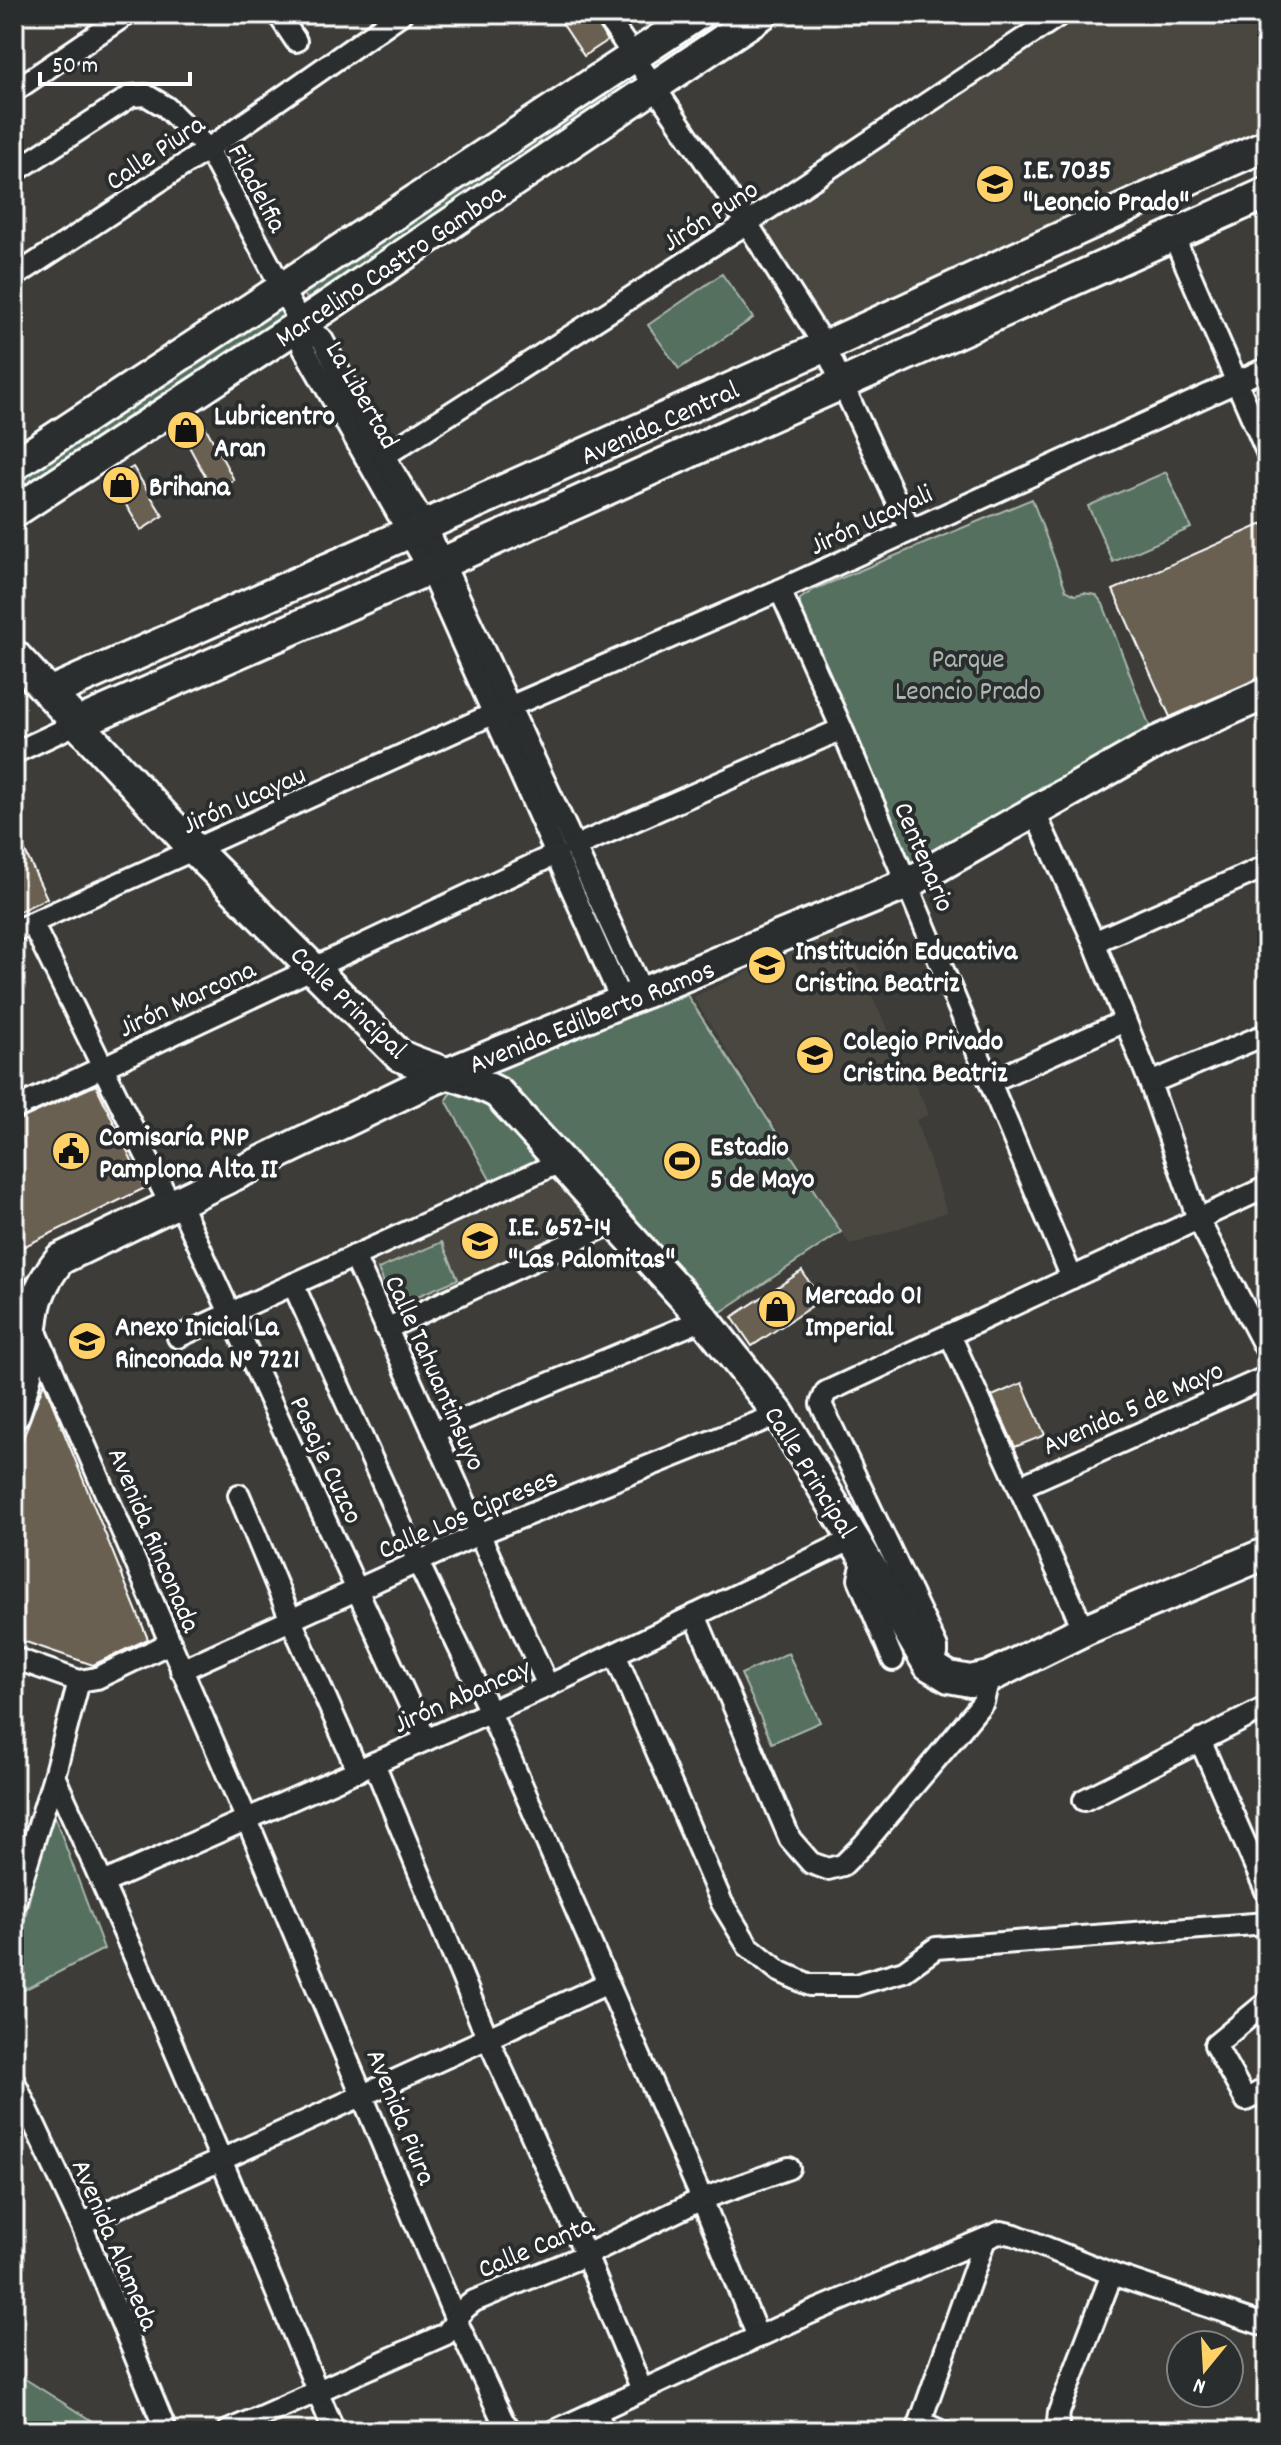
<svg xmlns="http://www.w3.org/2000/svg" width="1281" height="2445" font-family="Dekko,sans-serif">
	<rect width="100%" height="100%" fill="#3d3c38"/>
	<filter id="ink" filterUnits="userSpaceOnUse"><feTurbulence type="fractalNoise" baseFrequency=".0125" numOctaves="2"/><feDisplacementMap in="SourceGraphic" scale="16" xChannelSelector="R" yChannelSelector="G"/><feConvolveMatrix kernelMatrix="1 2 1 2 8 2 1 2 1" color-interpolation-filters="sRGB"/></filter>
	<g filter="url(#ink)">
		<g fill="#4a4740">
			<polygon points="1062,14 1267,14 1267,148 824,343 750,221"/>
			<polygon points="840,930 929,1114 916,1120 947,1212 850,1245 693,997"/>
			<polygon points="556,1172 599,1221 389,1318 361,1261"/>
		</g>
		<g fill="#556f5e" stroke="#aab7ae" stroke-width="2">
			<polygon points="706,14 749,14 653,72 646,60"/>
			<polygon points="630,64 645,80 310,303 301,290"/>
			<polygon points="722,274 753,318 679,369 648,325"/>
			<polygon points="274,300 290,315 14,502 14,473"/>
			<polygon points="1166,472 1191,528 1113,562 1088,506"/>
			<polygon points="1032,499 1066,590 1075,595 1084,593 1096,595 1103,604 1153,735 1043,786 936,854 908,864 800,611 800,599 815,589"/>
			<polygon points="687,995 841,1232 715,1316 497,1081 497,1072 509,1062"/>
			<path d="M 475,1088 L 540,1163 L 493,1185 L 446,1100 C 451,1088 463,1088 475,1088 Z"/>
			<polygon points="442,1242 458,1279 394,1306 378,1269"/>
			<polygon points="788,1653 820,1722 772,1743 741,1674"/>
			<polygon points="51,1807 104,1949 14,1995 14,1965"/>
			<polygon points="14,2372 108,2431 14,2431"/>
		</g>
		<g fill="#696051" stroke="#fff" stroke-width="2">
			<polygon points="556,14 592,14 607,41 584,56"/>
			<polygon points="621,14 648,14 629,26"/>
			<polygon points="199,415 234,480 213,491 178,426"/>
			<polygon points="133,467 163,516 141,530 111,480"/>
			<polygon points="1267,522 1267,675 1170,717 1113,590"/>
			<polygon points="14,828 47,898 14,914"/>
			<polygon points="96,1085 145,1188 21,1248 14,1231 14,1122"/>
			<polygon points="802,1271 821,1300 752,1346 732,1317"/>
			<polygon points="44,1383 148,1639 93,1665 14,1638 14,1462"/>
			<polygon points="1022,1383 1045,1435 1015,1447 992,1396"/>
		</g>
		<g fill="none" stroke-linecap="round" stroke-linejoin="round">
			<g stroke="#fff" stroke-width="26">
				<g id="street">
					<polyline points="278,14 296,41"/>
					<polyline points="605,14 747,223 825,347 910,530"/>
					<polyline points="14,91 127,14"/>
					<polyline points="14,172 131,96 146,95 166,107 208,149 301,324 303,347 429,569 622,1002"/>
					<polyline points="1173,235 1267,452"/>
					<polyline points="14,277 208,149 401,14"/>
					<polyline points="301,324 322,339 384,456 426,526 643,994"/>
					<polyline points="384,456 747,223 1061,14"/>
					<polyline points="780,590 842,729 1072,1278"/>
					<polyline points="14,753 78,723"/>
					<polyline points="1034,811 1094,942 1150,1083 1198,1219 1267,1351"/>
					<polyline points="574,847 842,729"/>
					<polyline points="32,923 171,1206"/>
					<polyline points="14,931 495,713 780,590 1267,368"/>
					<polyline points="1094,942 1267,866"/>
					<polyline points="990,1082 1125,1021"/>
					<polyline points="1150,1083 1267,1034"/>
					<polyline points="14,1109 556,854"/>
					<polyline points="179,1202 426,1740"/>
					<polyline points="354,1256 548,1686"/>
					<polyline points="14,1281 247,1820 456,2320 503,2421 512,2431"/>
					<polyline points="293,1284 418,1562 490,1712 702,2199 758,2337"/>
					<polyline points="386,1329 615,1222"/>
					<polyline points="950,1335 1084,1630"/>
					<polyline points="178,1337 560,1162"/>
					<polyline points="433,1432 704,1319"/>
					<polyline points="1019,1487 1267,1377"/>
					<polyline points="239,1495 291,1620 358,1771"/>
					<polyline points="869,1563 861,1570 859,1579 893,1660"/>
					<polyline points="695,1615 790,1839 811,1863 828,1869 843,1865 864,1844 953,1739 983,1702 989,1677"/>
					<polyline points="615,1654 722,1903 748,1946 779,1971 810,1985 856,1985 865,1982 904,1971 936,1948 1267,1923"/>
					<polyline points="14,1658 79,1681 97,1678 170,1643"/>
					<polyline points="929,1665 937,1654 937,1648 821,1404 826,1392 1267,1187"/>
					<polyline points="181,1670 479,1534 779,1414"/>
					<polyline points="1200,1740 1267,1893"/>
					<polyline points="374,1763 484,2030 586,2255 642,2390"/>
					<path d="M 54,1776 C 153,1992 243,2212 334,2431"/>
					<polyline points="1084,1800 1267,1707"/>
					<polyline points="103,1883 548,1686 855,1538"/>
					<polyline points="14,1905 54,1776 79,1681"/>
					<polyline points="1267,2002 1215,2045 1246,2100 1267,2088"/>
					<polyline points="14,2081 81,2224 166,2431"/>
					<polyline points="81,2224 608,1983"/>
					<polyline points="596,2412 605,2431"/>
					<polyline points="921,2422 941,2431"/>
					<polyline points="228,2431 446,2334 464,2309 474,2301 586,2255 702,2199 789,2168"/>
					<polyline points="554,2431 810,2313 1001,2232 1015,2235 1112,2274 1267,2326"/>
					<polyline points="917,2431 985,2239"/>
					<polyline points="1057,2431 1059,2412 1112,2274"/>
				</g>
			</g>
			<g stroke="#fff" stroke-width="36">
				<g id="secondary">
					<polyline points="14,465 698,14"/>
					<polyline points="14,512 301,324 762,14"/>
					<path d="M 14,655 L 196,851 L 399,1055 C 431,1071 467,1076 498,1093 L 704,1319 L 779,1414 L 929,1665 L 949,1677 L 970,1681 L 989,1677 L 1084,1630 L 1267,1553"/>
					<path d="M 49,693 C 307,579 565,464 821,348 C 970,281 1117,209 1267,145"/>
					<polyline points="78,723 429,569 1267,193"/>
					<path d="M 14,1414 C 19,1399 25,1382 28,1365 C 35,1317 27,1301 60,1259 L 427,1082 L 907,884 L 1157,742 L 1267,693"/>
				</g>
			</g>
			<use href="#street" stroke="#2a2d2e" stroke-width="20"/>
			<use href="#secondary" stroke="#2a2d2e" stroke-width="30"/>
		</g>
	</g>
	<defs>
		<g id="school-disc" transform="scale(2)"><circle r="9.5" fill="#ffd166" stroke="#2a2d2e"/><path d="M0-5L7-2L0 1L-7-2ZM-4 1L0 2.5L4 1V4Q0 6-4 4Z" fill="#111"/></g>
		<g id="shop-disc" transform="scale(2)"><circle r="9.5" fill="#ffd166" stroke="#2a2d2e"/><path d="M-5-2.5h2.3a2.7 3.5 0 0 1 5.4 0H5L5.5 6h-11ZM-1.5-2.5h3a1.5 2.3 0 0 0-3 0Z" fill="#111"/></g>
		<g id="civic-disc" transform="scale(2)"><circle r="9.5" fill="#ffd166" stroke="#2a2d2e"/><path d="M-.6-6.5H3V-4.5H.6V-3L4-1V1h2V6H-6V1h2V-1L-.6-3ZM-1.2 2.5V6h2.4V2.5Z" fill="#111"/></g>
		<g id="stadium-disc" transform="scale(2)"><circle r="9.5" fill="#ffd166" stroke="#2a2d2e"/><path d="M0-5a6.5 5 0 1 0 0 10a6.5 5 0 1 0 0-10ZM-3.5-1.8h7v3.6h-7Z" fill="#111"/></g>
	</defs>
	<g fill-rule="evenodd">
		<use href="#school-disc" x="995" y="184"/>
		<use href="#shop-disc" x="186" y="430"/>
		<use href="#shop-disc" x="121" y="485"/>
		<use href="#school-disc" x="767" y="965"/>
		<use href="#school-disc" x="815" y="1055"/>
		<use href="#civic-disc" x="71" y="1151"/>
		<use href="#stadium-disc" x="682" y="1161"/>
		<use href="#school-disc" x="480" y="1241"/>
		<use href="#shop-disc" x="777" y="1309"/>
		<use href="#school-disc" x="87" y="1341"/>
	</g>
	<g text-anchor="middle" stroke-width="8" stroke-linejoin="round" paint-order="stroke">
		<g font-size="28" fill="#fff" stroke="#2a2d2e">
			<text transform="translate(154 151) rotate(-34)" y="10">Calle Piura</text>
			<text transform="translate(259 187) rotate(62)" y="10">Filadelfia</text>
			<text transform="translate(709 214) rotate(-33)" y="10">Jirón Puno</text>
			<text transform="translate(389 264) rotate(-34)" y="10">Marcelino Castro Gamboa</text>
			<text transform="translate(364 394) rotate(60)" y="10">La Libertad</text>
			<text transform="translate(659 421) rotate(-24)" y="10">Avenida Central</text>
			<text transform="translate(870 518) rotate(-25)" y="10">Jirón Ucayali</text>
			<text transform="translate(243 798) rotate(-24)" y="10">Jirón Ucayau</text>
			<text transform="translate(926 856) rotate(67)" y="10">Centenario</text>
			<text transform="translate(186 997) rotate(-25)" y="10">Jirón Marcona</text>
			<text transform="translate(350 1001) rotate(44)" y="10">Calle Principal</text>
			<text transform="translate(591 1015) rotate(-22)" y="10">Avenida Edilberto Ramos</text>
			<text transform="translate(437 1372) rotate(66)" y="10">Calle Tahuantinsuyo</text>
			<text transform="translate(1132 1406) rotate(-24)" y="10">Avenida 5 de Mayo</text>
			<text transform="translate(328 1459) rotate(65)" y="10">Pasaje Cuzco</text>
			<text transform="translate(812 1471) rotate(58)" y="10">Calle Principal</text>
			<text transform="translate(467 1512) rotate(-23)" y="10">Calle Los Cipreses</text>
			<text transform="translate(156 1539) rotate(67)" y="10">Avenida Rinconada</text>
			<text transform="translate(461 1694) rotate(-24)" y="10">Jirón Abancay</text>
			<text transform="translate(403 2116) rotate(68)" y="10">Avenida Piura</text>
			<text transform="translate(117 2244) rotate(67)" y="10">Avenida Alameda</text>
			<text transform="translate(535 2245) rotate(-23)" y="10">Calle Canta</text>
		</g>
		<g font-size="28" font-weight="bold" fill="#fff" stroke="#2a2d2e" text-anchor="start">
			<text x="1023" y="178">I.E. 7035<tspan x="1023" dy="32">"Leoncio Prado"</tspan></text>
			<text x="214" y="424">Lubricentro<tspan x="214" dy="32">Aran</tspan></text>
			<text x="149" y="495">Brihana</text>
			<text x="795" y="959">Institución Educativa<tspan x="795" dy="32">Cristina Beatriz</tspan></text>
			<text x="843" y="1049">Colegio Privado<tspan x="843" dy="32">Cristina Beatriz</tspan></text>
			<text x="99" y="1145">Comisaría PNP<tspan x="99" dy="32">Pamplona Alta II</tspan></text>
			<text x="710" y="1155">Estadio<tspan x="710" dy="32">5 de Mayo</tspan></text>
			<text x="508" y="1235">I.E. 652-14<tspan x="508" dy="32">"Las Palomitas"</tspan></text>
			<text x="805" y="1303">Mercado 01<tspan x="805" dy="32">Imperial</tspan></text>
			<text x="115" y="1335">Anexo Inicial La<tspan x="115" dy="32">Rinconada N° 7221</tspan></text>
		</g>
		<g font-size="28" fill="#aab7ae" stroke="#2a2d2e">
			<text x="968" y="667">Parque<tspan x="968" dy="32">Leoncio Prado</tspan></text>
		</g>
	</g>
	<rect width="1281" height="2445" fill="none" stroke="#2a2d2e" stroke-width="48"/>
	<rect x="24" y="24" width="1233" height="2397" fill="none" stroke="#fff" stroke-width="3" filter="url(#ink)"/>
	<g transform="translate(1205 2369) rotate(198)"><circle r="38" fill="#2a2d2e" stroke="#7f8182" stroke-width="2"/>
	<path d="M0-6L14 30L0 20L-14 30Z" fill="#ffd166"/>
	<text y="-12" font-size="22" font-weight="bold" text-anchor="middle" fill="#ffffff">N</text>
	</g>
	<path d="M40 72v12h150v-12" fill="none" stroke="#ffffff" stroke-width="4"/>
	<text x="52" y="72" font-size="24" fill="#ffffff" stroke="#2a2d2e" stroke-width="6" paint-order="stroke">50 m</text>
</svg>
